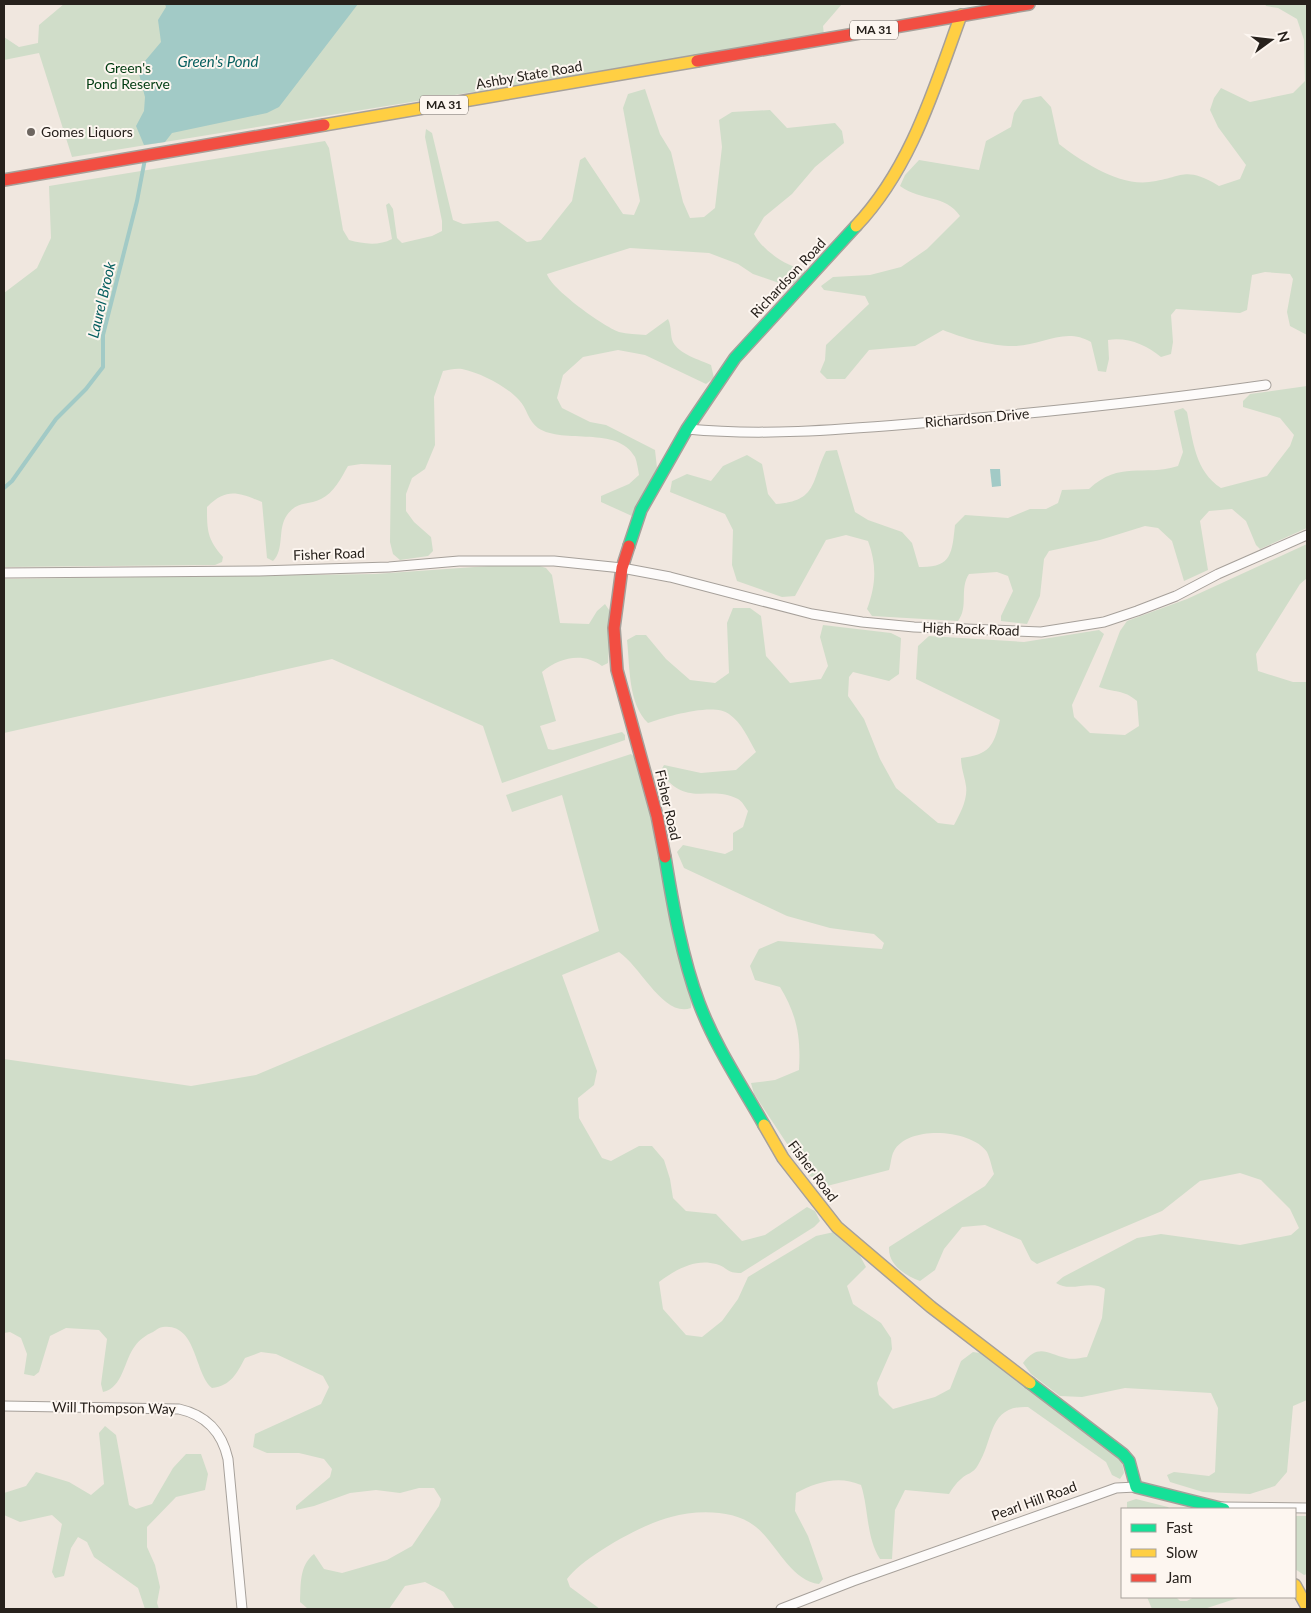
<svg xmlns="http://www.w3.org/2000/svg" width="1311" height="1613" font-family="Lato,sans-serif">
	<rect width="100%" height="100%" fill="#f0e7df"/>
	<g fill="#d0ddc9">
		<polygon points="64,4 842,4 823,26 824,35 72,157 39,53 4,60 4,37 19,47 38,43 39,25"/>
		<path d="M 1265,4 L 1307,4 L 1307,335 L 1290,326 L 1287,312 L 1293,279 L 1290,274 L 1265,272 L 1252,275 L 1247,310 L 1240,313 L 1176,309 L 1171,315 L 1173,342 L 1171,354 L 1161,357 C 1146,345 1128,337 1108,340 L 1109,359 L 1106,372 L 1098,371 L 1091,342 C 1065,327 1043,345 1016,346 C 995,347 962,338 943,330 L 915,346 L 869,350 L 845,379 L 827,379 L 820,372 L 825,360 L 826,345 L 869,304 L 865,296 L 824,290 L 821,286 L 833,277 L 870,275 L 901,267 L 927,249 L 960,216 C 945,194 922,202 900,186 L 905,175 L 919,160 L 979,170 L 986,141 L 1011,127 L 1014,113 L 1023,100 L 1041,96 L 1051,107 L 1059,144 C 1081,161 1119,186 1149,182 C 1184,178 1183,165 1219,186 L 1240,179 L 1246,165 L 1218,127 L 1210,110 L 1214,98 L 1221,88 L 1250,102 L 1293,93 L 1305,81 L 1304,40 L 1297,19 L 1278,8 L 1266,6 Z"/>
		<path d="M 645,89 L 660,134 L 671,152 L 683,202 L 690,218 L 704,217 L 715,208 L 722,147 L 719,120 L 732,112 L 770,110 L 787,128 L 835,123 L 842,131 L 844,143 L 815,167 L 792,194 L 764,217 L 754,234 C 762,250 787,267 805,270 L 806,276 L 793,284 L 779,283 L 753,274 L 738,264 L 709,253 L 630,248 L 547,274 C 551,289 603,326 619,332 C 627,334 637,334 646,335 L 668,319 C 672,327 670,336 673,342 C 679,354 700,360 711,365 L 714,378 L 706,384 L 645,355 L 618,350 L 583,357 L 563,375 L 557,398 L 562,408 L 590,422 L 606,425 L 655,450 L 657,468 L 632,516 L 601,502 L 601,496 L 629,484 L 639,475 C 638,469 637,462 635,457 C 617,425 564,445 538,428 C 528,421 527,408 519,400 C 506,386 481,373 462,369 C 456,368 449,370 443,371 L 434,397 L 435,445 L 425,469 L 412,478 L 406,494 L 406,511 L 414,522 L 431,537 L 433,551 L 428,556 L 400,560 L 393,554 L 390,542 L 391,465 L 361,464 L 348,466 C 341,478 334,493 321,499 C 308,506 298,500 287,515 C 277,529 285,549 273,561 L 267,558 L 262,502 C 239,493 227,487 207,507 C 207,530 207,539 223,557 L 222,562 L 215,565 L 4,567 L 4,293 L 37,268 L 51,238 L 49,186 L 325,141 L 329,148 L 343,230 L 349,240 C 363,244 379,246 392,239 L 386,205 L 389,203 L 393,209 L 397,238 L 402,243 L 432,236 L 442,231 L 442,221 L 425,137 L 426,129 L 432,133 L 453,220 L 463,224 L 498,221 L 527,242 L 541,240 L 572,201 L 580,160 L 585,157 L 623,214 L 634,215 L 640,201 L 623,108 L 628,94 Z"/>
		<path d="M 1307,386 L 1307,528 L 1260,549 L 1256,545 L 1246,521 L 1232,509 L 1209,511 L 1200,521 L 1208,570 L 1184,581 L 1172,541 L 1158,528 L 1145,526 L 1100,540 L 1049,551 L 1044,559 L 1040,596 L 1027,624 L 1001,621 L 1001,616 L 1013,591 L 1008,576 L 997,572 L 969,574 C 959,589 969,607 958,621 L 872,616 L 867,609 C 876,585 877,565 868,541 L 846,535 L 826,540 L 795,596 L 782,597 L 737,581 L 732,565 L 733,530 L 725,514 L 670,492 L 672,481 L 687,474 L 711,481 L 723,466 L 747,455 L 762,464 L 768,494 L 776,504 C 818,501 811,481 826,451 L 837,450 L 855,512 L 868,520 L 902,532 L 912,543 L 919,567 C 952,568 952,553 955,525 L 965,515 L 1008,518 L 1030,509 L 1046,509 L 1058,503 L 1062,490 L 1089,489 C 1120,460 1143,477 1178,466 L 1183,452 L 1174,411 L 1183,408 L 1187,412 C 1193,441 1195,471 1221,488 L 1267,476 L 1290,446 L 1294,435 L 1280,418 L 1243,407 L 1243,401 L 1250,394 Z"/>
		<path d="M 1307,544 L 1307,578 L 1300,584 L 1256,654 L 1258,671 L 1293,682 L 1307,682 L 1307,1400 L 1293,1406 L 1287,1472 L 1275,1486 L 1250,1494 L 1203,1492 L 1170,1482 L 1167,1475 L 1174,1472 L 1209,1476 L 1215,1472 L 1218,1408 L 1211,1393 L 1125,1388 L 1082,1397 L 1060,1396 L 1031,1374 L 1023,1363 C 1039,1343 1047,1354 1066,1358 C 1072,1360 1080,1358 1087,1357 L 1102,1318 L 1105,1289 C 1090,1279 1071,1293 1056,1283 L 1063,1277 L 1137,1238 L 1161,1234 L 1240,1245 L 1291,1235 L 1299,1228 L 1290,1209 L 1261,1180 L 1240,1173 L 1200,1181 L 1162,1211 L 1037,1264 L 1031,1260 L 1021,1240 L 985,1225 L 962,1227 L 944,1249 L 935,1270 L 920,1281 C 906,1276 888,1265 889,1247 L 985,1186 L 994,1174 C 992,1168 990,1158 987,1152 C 971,1129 908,1125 894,1151 C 891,1156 891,1164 889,1170 L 827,1186 L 807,1174 L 754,1094 L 751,1083 L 775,1080 L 799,1070 C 801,1037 797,1015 780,987 L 755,980 L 750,966 L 759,949 L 778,941 L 882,949 L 884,943 L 874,934 L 830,928 L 787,916 L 684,868 L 677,852 L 683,845 L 725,854 L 733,850 L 733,833 L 743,827 L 748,811 C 745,807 742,801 738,799 C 709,784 688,809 660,772 L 664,765 L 701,773 L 736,770 L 756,752 C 748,738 742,723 729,714 C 714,702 665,717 648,723 C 628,704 630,667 627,640 L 636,635 L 646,635 L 666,659 L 690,680 L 715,683 L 729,673 L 727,623 L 733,608 L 750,608 L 761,616 L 766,656 L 790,683 L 821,679 L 828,666 L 820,637 L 823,625 L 891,633 L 901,638 L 899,674 L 889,681 L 853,672 L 849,677 L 848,696 L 864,719 L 880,759 L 896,788 L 938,823 L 954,825 C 960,814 968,799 966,786 C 965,777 961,769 961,758 C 989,755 994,746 1000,720 L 916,679 L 918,646 L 929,636 L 1024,642 L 1099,630 L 1104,634 L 1072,705 L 1074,717 L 1090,733 L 1125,735 L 1139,726 L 1137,701 C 1123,689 1115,693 1099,687 L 1120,631 L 1127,621 L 1187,599 Z"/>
		<path d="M 530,563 L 546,568 L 552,575 L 560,623 L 589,624 L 597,611 L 605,604 L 611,613 L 608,663 L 602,666 C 583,652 560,657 542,672 L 556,721 L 540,726 L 548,749 L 553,750 L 622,732 L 625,735 L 625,740 L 502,783 L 483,726 L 332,659 L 4,733 L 4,579 L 375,574 Z"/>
		<path d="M 631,754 L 637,759 L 692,996 L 691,1008 C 664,1018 641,967 619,952 L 562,975 L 597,1071 L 594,1085 L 578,1098 L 579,1118 L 602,1158 L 611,1161 L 639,1146 L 652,1146 L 664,1160 L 670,1179 L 673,1198 L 686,1211 L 716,1214 L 742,1241 L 765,1235 L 807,1207 L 815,1211 L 820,1221 L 814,1227 L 741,1273 C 725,1273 728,1267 716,1264 C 695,1258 675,1270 659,1282 L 663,1309 L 686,1335 L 702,1337 L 722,1321 L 738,1299 L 748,1277 L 816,1236 L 834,1232 L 859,1254 L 866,1267 L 847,1286 L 853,1304 L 881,1323 L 891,1338 L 892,1349 L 877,1383 L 879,1395 L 893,1409 L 935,1397 L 950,1389 L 961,1361 L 973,1352 L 980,1353 L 1098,1442 L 1122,1462 L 1124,1473 L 1120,1479 L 1112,1475 L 1106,1462 L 1028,1407 C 988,1405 994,1440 978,1465 C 973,1474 967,1473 961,1479 C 956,1483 952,1489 949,1494 L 905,1490 L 895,1510 L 892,1559 L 880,1559 C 866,1537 869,1510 861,1485 C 839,1475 816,1482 796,1493 L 795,1511 L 808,1536 L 823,1579 L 819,1584 C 791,1581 776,1543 756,1527 C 734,1509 696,1510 671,1517 C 644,1523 583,1557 567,1579 L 570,1587 L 600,1609 L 455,1609 L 444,1592 L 425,1582 L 405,1586 L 389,1609 L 307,1608 L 300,1602 C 301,1584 299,1566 314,1554 L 324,1569 L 342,1573 L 387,1560 L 412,1546 L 439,1506 L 441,1499 L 434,1488 L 419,1488 L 400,1493 L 376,1490 L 350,1493 L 314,1506 L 296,1510 L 296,1506 L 330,1477 L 332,1469 L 324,1459 L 299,1453 L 267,1453 L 253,1447 L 255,1434 L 321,1404 L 329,1387 L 323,1376 L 276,1354 L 261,1352 L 245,1358 C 237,1373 231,1386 212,1388 C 194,1373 197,1323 163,1327 C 160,1327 156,1330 153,1332 C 146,1335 139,1340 135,1346 C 124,1360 123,1388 103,1392 L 101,1384 L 107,1339 L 99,1330 L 66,1328 L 50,1336 L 39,1372 L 34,1376 L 24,1374 L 27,1354 L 21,1338 L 10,1332 L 4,1333 L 4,1059 L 191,1086 L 256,1075 L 599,931 L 562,795 L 512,812 L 506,795 Z"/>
		<polygon points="105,1426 116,1435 129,1505 136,1509 152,1504 173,1468 186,1454 201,1454 208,1474 205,1490 176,1497 147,1527 147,1547 155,1565 160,1587 157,1603 159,1609 145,1609 138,1588 94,1557 87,1542 78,1537 71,1548 64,1576 55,1578 52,1572 62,1524 52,1515 20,1522 4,1515 4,1493 26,1486 36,1472 69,1482 91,1495 104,1484 99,1433"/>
		<polygon points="1136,1499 1168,1507 1170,1509 1127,1509 1127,1502"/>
		<polygon points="1295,1516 1307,1516 1307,1574 1304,1575 1295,1569"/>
		<polygon points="1147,1597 1176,1597 1180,1601 1187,1601 1194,1597 1241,1597 1204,1609 1152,1609"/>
	</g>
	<g fill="#a2cac6">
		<polygon points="165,4 358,4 279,107 267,113 172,133 165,142 144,145 136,126 144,111 145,97 139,74 145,61 161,42 158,20 166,7"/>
		<polygon points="990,469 1000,469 1001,486 992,487"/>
	</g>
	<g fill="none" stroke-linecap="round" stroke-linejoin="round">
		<polyline stroke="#a2cac6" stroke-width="4" points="4,488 12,481 56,419 86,389 103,367 103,335 137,201 145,159"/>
		<g stroke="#a6a09a" stroke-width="11">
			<g id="street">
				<path d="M 687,429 C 761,436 836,430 909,424 C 1028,414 1147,402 1266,385"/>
				<polyline points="4,573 259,571 389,567 459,561 554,561 622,568 670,577 812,614 862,622 914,627 1041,632 1104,622 1137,611 1176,596 1218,574 1307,535"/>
				<path d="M 4,1406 L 179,1409 C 206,1415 222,1432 228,1459 L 242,1609"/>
				<polyline points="1222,1507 1307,1508"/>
				<polyline points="781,1609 853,1581 1091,1497 1116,1488 1136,1487"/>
			</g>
		</g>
		<g stroke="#a6a09a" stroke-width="14">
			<g id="fast">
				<polyline points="629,546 641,510 687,429 735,358 856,226"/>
				<path d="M 665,857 C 673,906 682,957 699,1003 C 715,1046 742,1086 764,1125"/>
				<polyline points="1030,1383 1123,1454 1129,1461 1136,1487 1224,1509"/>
			</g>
		</g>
		<g stroke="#a6a09a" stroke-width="14">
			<g id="slow">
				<polyline points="324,125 697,61"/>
				<path d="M 856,226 C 911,168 934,89 961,15"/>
				<polyline points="764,1125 783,1158 837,1227 931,1307 1030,1383"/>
				<polyline points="1295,1585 1307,1607"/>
			</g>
		</g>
		<g stroke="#a6a09a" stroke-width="14">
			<g id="jam">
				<polyline points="697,61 1029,4"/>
				<polyline points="4,180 324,125"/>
				<polyline points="629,546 622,568 614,628 617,670 657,816 665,857"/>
			</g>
		</g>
		<use href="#street" stroke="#fdfbfa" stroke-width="9"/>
		<use href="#fast" stroke="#16e098" stroke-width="11"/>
		<use href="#slow" stroke="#ffcf43" stroke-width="11"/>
		<use href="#jam" stroke="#f24e42" stroke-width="11"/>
	</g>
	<circle fill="#6d6660" stroke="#fdf6f0" stroke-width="2" cx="31" cy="132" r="5"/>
	<g text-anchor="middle" stroke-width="4" stroke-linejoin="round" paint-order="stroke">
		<g fill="#fdf6f0" stroke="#67615c" stroke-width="1">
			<rect x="850" y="20.5" width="48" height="19" rx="4"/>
			<rect x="420" y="95.5" width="48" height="19" rx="4"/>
		</g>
		<g font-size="12" font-weight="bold" fill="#27211c">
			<text x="874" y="34">MA 31</text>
			<text x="444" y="109">MA 31</text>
		</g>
		<g font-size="14" fill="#013c11" stroke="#fdf6f0">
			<text x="128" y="73">Green's<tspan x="128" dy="16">Pond Reserve</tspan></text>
		</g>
		<g font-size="14" fill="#27211c" stroke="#fdf6f0">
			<text transform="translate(529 75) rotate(-10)" y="5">Ashby State Road</text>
			<text transform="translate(788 278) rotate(-47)" y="5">Richardson Road</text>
			<text transform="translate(977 418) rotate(-5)" y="5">Richardson Drive</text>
			<text transform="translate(329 554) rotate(-2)" y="5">Fisher Road</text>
			<text transform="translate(971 629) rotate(2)" y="5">High Rock Road</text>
			<text transform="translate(668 805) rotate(77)" y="5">Fisher Road</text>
			<text transform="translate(813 1171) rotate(53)" y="5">Fisher Road</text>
			<text transform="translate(114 1408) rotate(1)" y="5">Will Thompson Way</text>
			<text transform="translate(1034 1501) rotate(-20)" y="5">Pearl Hill Road</text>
		</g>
		<g font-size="14" fill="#27211c" stroke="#fdf6f0" text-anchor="start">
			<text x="41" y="137">Gomes Liquors</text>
		</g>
		<g font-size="15" font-style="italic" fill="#065f5f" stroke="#fdf6f0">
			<text x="218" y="67">Green's Pond</text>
			<text transform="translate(102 300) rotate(-77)" y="5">Laurel Brook</text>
		</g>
	</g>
	<rect width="1311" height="1613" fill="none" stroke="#27211c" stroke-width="10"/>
	<rect x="1121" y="1508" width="175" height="90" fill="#fdf6f0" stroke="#a7a19b"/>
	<rect x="1131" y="1524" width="25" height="8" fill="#16e098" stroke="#a7a19b"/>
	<text x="1166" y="1533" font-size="15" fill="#27211c">Fast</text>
	<rect x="1131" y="1549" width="25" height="8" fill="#ffcf43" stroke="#a7a19b"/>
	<text x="1166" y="1558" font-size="15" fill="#27211c">Slow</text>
	<rect x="1131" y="1574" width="25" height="8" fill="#f24e42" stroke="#a7a19b"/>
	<text x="1166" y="1583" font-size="15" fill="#27211c">Jam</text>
	<g transform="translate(1271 40) rotate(75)" stroke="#fdf6f0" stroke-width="4" paint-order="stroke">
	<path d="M0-4L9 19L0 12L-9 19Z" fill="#27211c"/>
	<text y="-8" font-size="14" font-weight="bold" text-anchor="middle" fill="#27211c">N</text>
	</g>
</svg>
